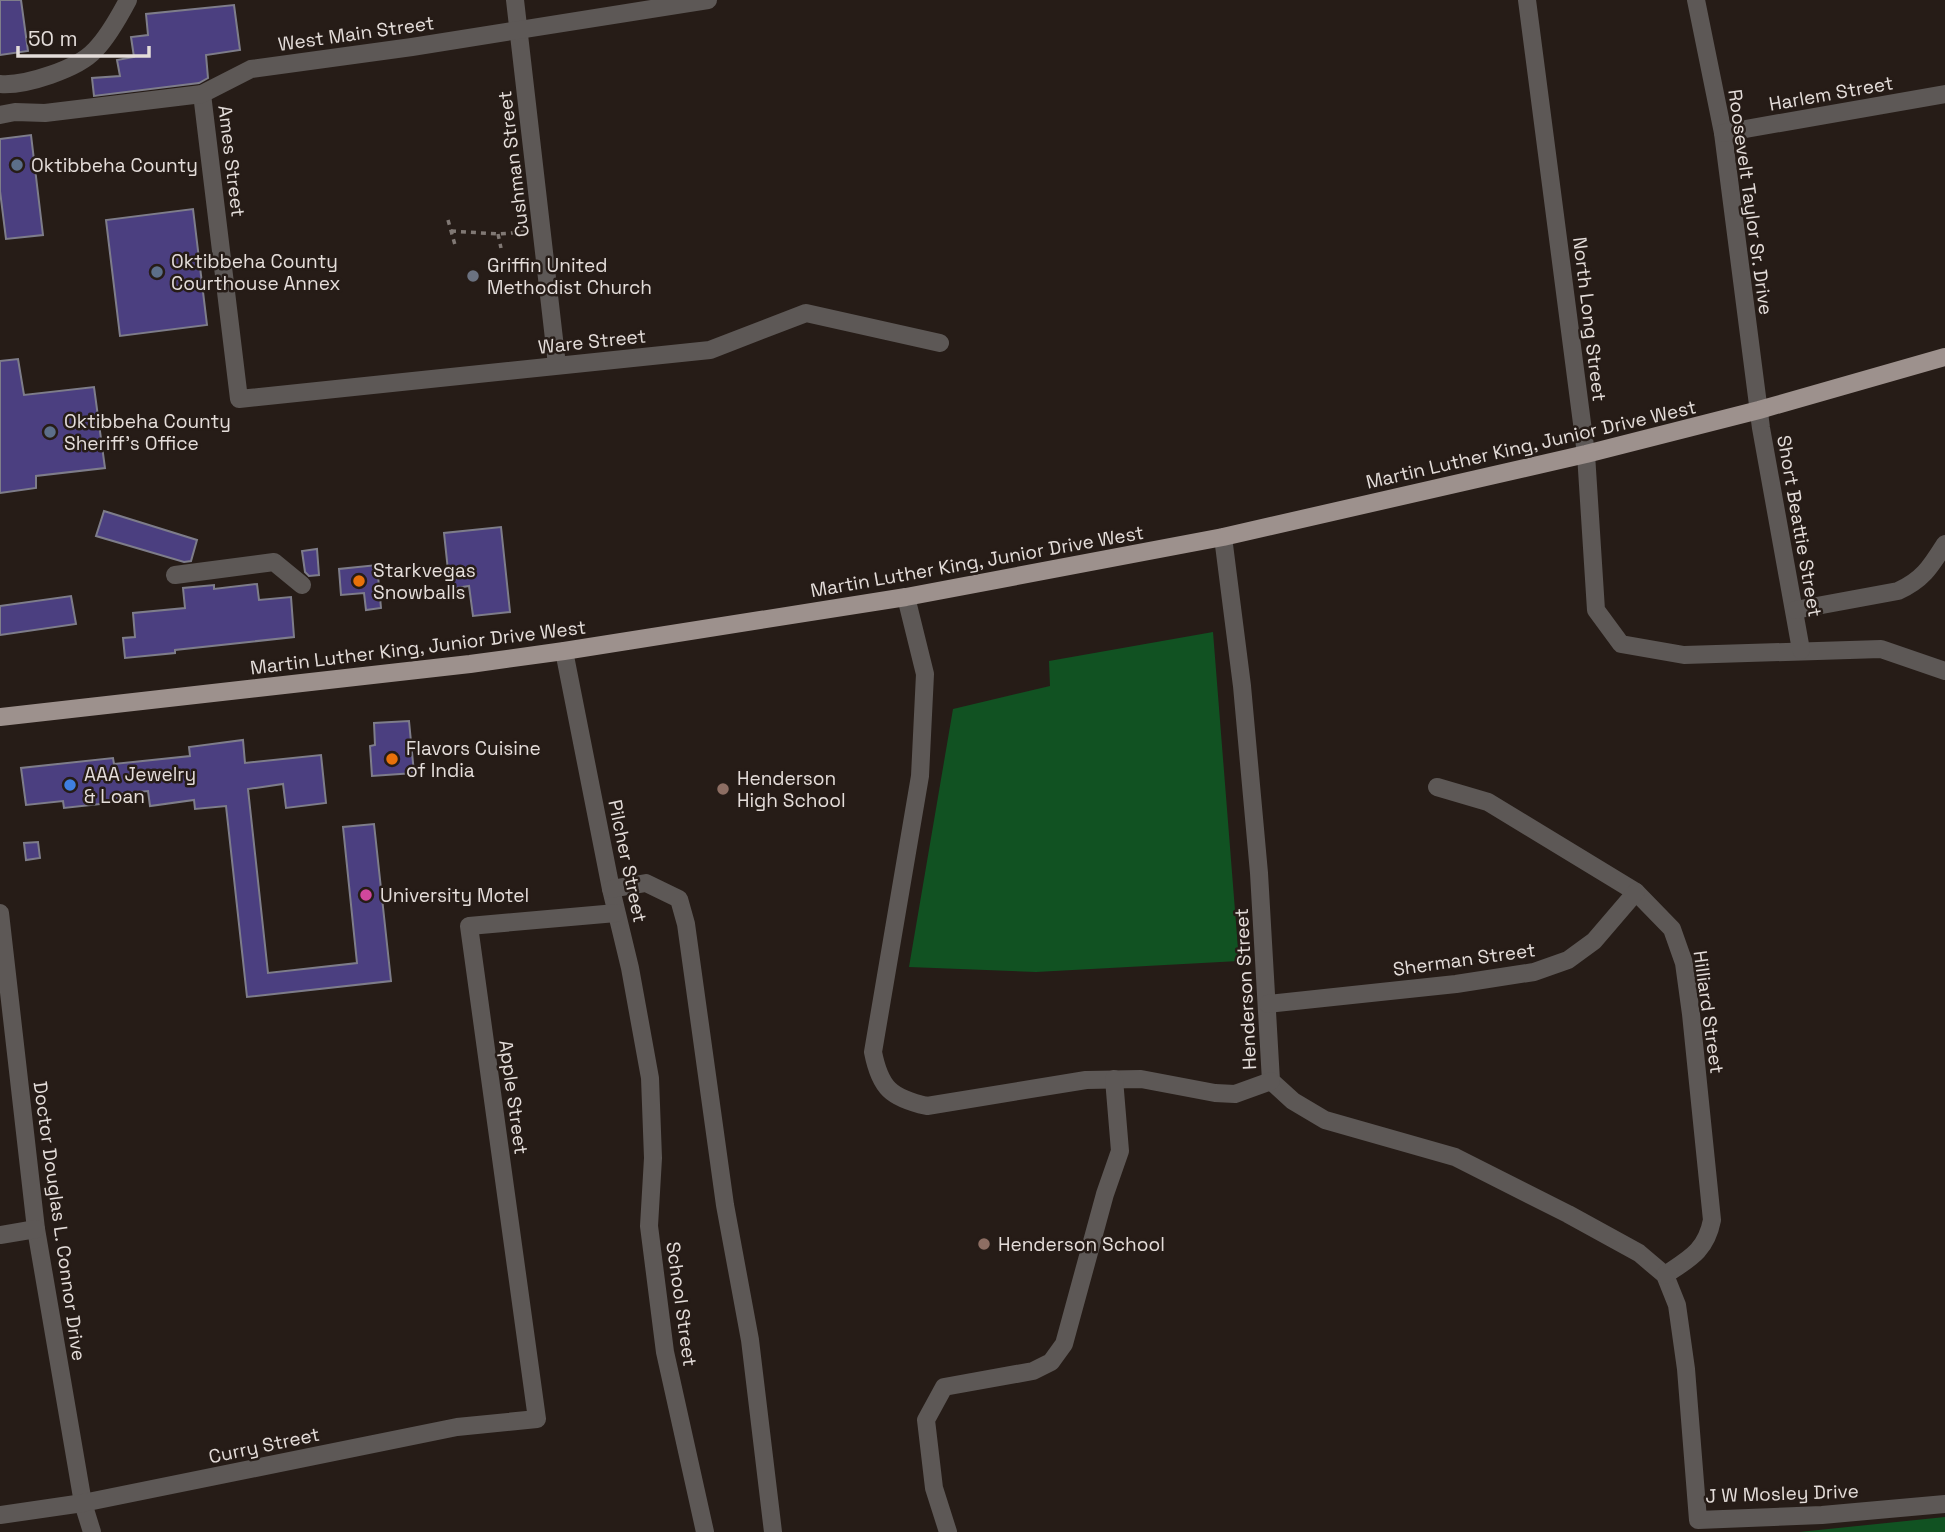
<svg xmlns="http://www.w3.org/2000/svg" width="1945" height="1532" font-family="'Space Grotesk',sans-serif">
	<rect width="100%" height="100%" fill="#261c17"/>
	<g fill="#115222">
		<polygon points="1213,632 1239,961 1036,972 909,967 953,709 1050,686 1049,661"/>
		<polygon points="1945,1517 1945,1532 1799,1532"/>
	</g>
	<g fill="#4b3f80" stroke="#7e7d8a" stroke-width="2">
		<polygon points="0,0 21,0 28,51 0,55"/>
		<polygon points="234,5 240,50 206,55 208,78 199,83 94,96 92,78 120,76 117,60 134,57 131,37 148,35 146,14"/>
		<polygon points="31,135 43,235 6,239 0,191 0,139"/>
		<polygon points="193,209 207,325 120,336 106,220"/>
		<polygon points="18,359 24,395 94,387 105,468 36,476 36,488 0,493 0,361"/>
		<polygon points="104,511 197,540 191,561 184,562 96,536"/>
		<polygon points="501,527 510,612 473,616 469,586 450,589 444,533"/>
		<polygon points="317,549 319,575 309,576 305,572 302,551"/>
		<polygon points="377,565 381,608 366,610 364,593 341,595 339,569"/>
		<polygon points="257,584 259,600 291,597 294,637 175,650 175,653 125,658 123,638 135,637 133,613 185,608 183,588 214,585 214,589"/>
		<polygon points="71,596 76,624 0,635 0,606"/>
		<polygon points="409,721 414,773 372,776 370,746 375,745 374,723"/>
		<polygon points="243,740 245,763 321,755 326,803 286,808 283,784 248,789 268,973 357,963 343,827 374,824 391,981 247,997 226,806 195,809 194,800 150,806 148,791 118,794 118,802 64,808 63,801 26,805 21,768 113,758 114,764 190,756 189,747"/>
		<polygon points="38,842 40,858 26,860 24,843"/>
	</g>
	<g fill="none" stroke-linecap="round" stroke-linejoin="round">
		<g stroke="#807874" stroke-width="3.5" stroke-dasharray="5 5" stroke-linecap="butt">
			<polyline points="448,220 455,245"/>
			<polyline points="451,231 498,234 526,232"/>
			<polyline points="498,234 501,248"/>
		</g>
		<g stroke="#5d5856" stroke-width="18">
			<polyline points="515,0 557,365"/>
			<polyline points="1527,0 1586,454 1596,610 1621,644 1684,655 1881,649 1945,671"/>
			<polyline points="1696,0 1723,133 1761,428 1801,650"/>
			<path d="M 0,84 C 25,86 78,69 95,50 C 108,37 119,17 128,0"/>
			<polyline points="202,94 239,399 710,350 806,313 940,343"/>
			<polyline points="0,115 15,112 45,113 202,94 251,69 412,47 708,0"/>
			<polyline points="1723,133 1945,94"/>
			<polyline points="1223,537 1242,686 1259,873 1271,1081 1293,1101 1325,1120 1455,1157 1568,1214 1639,1253 1665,1275 1677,1305 1686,1369 1698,1520 1822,1515 1945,1504"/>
			<polyline points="175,575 274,562 302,585"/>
			<path d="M 906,597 L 925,674 L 920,776 L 873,1052 C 880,1088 891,1098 927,1106 L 1086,1080 L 1141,1079 L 1215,1093 L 1235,1094 L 1271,1081"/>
			<path d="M 1795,610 L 1898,591 C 1923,580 1931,566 1945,544"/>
			<polyline points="564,651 611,889 630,968 650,1078 653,1158 649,1226 665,1352 705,1532"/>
			<path d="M 1437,787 L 1488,802 L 1636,892 L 1672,929 L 1684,963 L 1691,1014 L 1712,1220 C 1706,1251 1689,1259 1665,1275"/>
			<polyline points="611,889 646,883 679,899 686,924 725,1205 750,1340 773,1532"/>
			<polyline points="0,913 36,1229 83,1503 92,1532"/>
			<polyline points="1268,1004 1456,984 1534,972 1568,960 1594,941 1636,892"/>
			<polyline points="0,1235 36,1229"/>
			<polyline points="0,1515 83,1503 457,1427 537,1419 469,926 616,913"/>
			<polyline points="948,1532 934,1488 926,1420 944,1387 1033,1371 1051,1362 1064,1344 1105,1194 1120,1151 1114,1079"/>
		</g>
		<polyline stroke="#9d918d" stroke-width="18" points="0,717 470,664 564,651 906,597 1223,537 1586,454 1759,410 1945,357"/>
	</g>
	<g fill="#5c6f8a" stroke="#261c17" stroke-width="2.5">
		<circle cx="17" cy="165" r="7"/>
		<circle cx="157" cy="272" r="7"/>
		<circle cx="50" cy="432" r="7"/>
	</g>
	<circle fill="#6b7280" stroke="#261c17" stroke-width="2.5" cx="473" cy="276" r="7"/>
	<g fill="#e8710a" stroke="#261c17" stroke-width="2.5">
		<circle cx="359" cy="581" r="7"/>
		<circle cx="392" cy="759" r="7"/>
	</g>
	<circle fill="#3f7fe0" stroke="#261c17" stroke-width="2.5" cx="70" cy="785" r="7"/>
	<g fill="#8d6e63" stroke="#261c17" stroke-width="2.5">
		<circle cx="723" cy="789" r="7"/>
		<circle cx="984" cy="1244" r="7"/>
	</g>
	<circle fill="#d1479c" stroke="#261c17" stroke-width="2.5" cx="366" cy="895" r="7"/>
	<g text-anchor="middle" stroke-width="5" stroke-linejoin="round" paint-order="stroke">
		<g font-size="19" fill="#e4ddda" stroke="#261c17">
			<text transform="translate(356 33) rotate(-8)" y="7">West Main Street</text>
			<text transform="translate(1831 93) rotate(-10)" y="7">Harlem Street</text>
			<text transform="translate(232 161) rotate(83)" y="7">Ames Street</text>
			<text transform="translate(513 164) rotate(-97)" y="7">Cushman Street</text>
			<text transform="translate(1751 202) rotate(82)" y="7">Roosevelt Taylor Sr. Drive</text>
			<text transform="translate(1590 319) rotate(83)" y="7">North Long Street</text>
			<text transform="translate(592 341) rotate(-6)" y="7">Ware Street</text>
			<text transform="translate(1531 444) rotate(-13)" y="7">Martin Luther King, Junior Drive West</text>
			<text transform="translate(1800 526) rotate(80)" y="7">Short Beattie Street</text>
			<text transform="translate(977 561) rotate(-10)" y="7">Martin Luther King, Junior Drive West</text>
			<text transform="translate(418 647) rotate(-7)" y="7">Martin Luther King, Junior Drive West</text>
			<text transform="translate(628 861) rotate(78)" y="7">Pilcher Street</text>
			<text transform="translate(1464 959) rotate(-8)" y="7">Sherman Street</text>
			<text transform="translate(1245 989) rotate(-93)" y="7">Henderson Street</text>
			<text transform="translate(1709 1012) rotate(82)" y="7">Hilliard Street</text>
			<text transform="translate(514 1097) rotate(82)" y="7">Apple Street</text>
			<text transform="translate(60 1221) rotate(82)" y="7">Doctor Douglas L. Connor Drive</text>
			<text transform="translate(682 1304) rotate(82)" y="7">School Street</text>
			<text transform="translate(264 1445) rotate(-12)" y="7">Curry Street</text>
			<text transform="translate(1782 1493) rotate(-2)" y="7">J W Mosley Drive</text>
		</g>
		<g font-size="19" fill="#e4ddda" stroke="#261c17" text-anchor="start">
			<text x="31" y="172">Oktibbeha County</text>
			<text x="171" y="268">Oktibbeha County<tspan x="171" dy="22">Courthouse Annex</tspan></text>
			<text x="487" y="272">Griffin United<tspan x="487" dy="22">Methodist Church</tspan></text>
			<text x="64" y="428">Oktibbeha County<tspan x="64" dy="22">Sheriff's Office</tspan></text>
			<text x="373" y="577">Starkvegas<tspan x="373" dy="22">Snowballs</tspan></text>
			<text x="406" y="755">Flavors Cuisine<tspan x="406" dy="22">of India</tspan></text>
			<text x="84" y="781">AAA Jewelry<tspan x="84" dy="22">&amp; Loan</tspan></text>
			<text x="737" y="785">Henderson<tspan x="737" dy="22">High School</tspan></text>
			<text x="380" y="902">University Motel</text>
			<text x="998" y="1251">Henderson School</text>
		</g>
	</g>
	<path d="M18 46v10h131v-10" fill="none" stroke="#e4ddda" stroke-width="3.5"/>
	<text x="28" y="46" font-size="21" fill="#e4ddda" stroke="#261c17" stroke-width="5" paint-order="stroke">50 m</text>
</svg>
